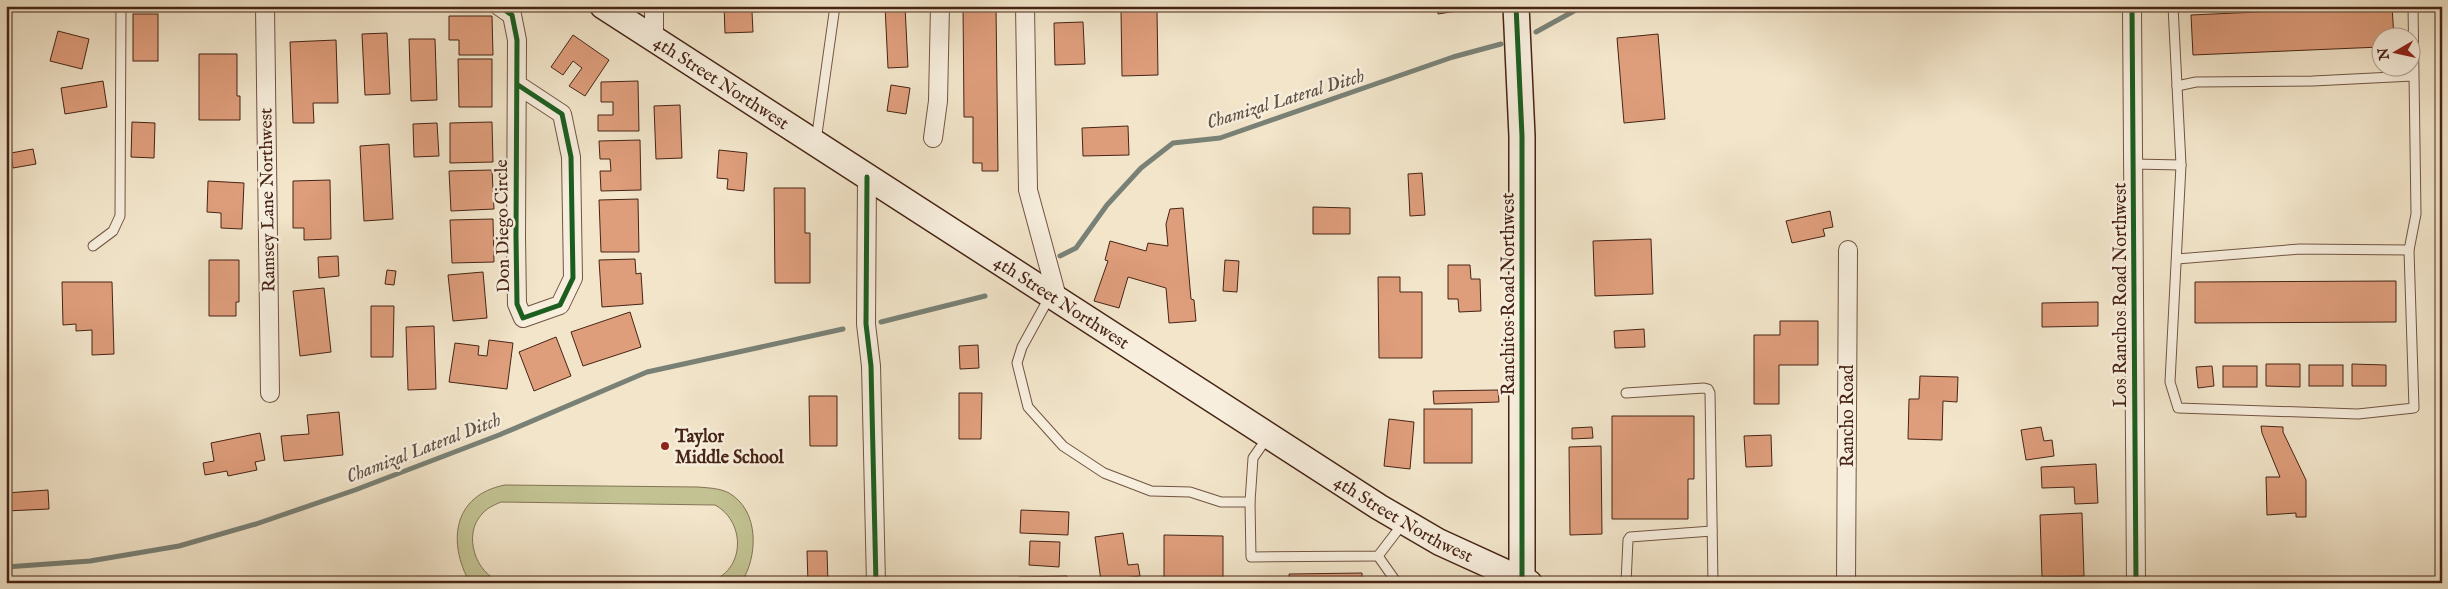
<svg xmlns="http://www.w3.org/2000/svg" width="2448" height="589" font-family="'IM FELL English',serif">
	<rect width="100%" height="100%" fill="#f2e5ca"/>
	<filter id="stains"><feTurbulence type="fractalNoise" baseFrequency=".004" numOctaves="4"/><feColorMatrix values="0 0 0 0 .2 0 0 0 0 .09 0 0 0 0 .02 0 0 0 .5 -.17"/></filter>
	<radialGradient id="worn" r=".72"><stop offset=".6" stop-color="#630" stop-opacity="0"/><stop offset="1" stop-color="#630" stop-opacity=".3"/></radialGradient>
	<path fill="#c2c292" stroke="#847354" d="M 505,485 L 698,487 C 709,488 719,488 729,493 C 760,511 758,557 741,583 L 704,583 C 745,576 748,523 715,505 L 501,502 C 494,505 487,508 482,514 C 462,535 476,574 501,582 L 646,583 L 470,583 C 447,542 453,495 505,485 Z"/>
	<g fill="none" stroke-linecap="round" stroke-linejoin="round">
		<g stroke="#798176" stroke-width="5">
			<polyline points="1536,32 1583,6"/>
			<polyline points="1060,256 1076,248 1107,205 1141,168 1173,143 1220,138 1453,57 1501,44"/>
			<polyline points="881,322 985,296"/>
			<polyline points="6,567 90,561 179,546 256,524 355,490 499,435 647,372 843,329"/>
		</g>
	</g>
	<g fill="#de9d7b" stroke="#472415">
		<polygon points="724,6 775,6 775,11 752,12 753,32 725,33"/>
		<polygon points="885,6 905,6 908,67 888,68"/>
		<polygon points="963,6 996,6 998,171 982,171 982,163 973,163 973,117 964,117"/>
		<polygon points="1437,6 1476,6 1476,8 1438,14"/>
		<polygon points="2392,6 2394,38 2380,38 2380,47 2193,55 2191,15"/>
		<polygon points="1121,11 1157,11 1158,75 1122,76"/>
		<rect x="133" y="14" width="25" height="47"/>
		<polygon points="449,16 492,16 493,55 459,55 459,40 449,40"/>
		<polygon points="1083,22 1085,64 1055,65 1054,23"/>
		<polygon points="58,31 89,39 82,69 50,61"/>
		<polygon points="387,33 390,94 365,95 362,34"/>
		<polygon points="1658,34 1665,119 1624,123 1617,38"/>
		<polygon points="573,35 609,60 585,96 569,86 582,68 573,61 563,75 551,67"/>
		<polygon points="409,39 435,39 437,100 411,101"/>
		<polygon points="336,40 338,103 313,103 314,123 293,123 290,42"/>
		<polygon points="199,54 237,54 237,96 240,96 240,120 199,120"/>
		<polygon points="458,59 492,59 492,107 459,107"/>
		<polygon points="103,81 107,107 65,114 61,88"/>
		<polygon points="638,81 639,131 598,131 598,115 613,115 613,102 601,102 601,82"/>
		<polygon points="891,85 910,88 906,114 887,111"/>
		<rect x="6" y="96" width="4" height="53"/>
		<polygon points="680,105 682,158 656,159 654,106"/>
		<polygon points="132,122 155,123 154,158 131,157"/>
		<polygon points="492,122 493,162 450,163 450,123"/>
		<polygon points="437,123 439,156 414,157 413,124"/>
		<polygon points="1128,126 1129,155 1083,156 1082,128"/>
		<polygon points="640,140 641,190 601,191 600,171 611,171 610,159 600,159 599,141"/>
		<polygon points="389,144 393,219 364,221 360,146"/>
		<polygon points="33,149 36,164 13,168 11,153"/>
		<polygon points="719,150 747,153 744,191 727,189 728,179 717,178"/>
		<polygon points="2442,153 2442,165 2437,155"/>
		<polygon points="492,170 494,209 451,211 449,171"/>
		<polygon points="1422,173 1425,215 1410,216 1408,174"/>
		<polygon points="330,180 331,239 304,240 304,228 293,228 293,181"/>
		<polygon points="208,181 244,183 242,229 221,228 221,213 207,212"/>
		<polygon points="774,188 805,188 805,233 810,233 810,283 775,283"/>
		<polygon points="638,199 639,252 601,252 599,200"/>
		<polygon points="1313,207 1350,208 1350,234 1313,234"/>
		<polygon points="1183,208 1191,299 1194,300 1196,321 1169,323 1166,288 1128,277 1119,308 1094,301 1108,261 1105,260 1110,241 1146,251 1148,243 1168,246 1166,224 1170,209"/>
		<polygon points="1830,211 1833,227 1823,229 1825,236 1792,243 1786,221"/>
		<polygon points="493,219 494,262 452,263 450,220"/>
		<polygon points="1651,239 1653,294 1595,296 1593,241"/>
		<polygon points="338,256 339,276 319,278 318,257"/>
		<polygon points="635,259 636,274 641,273 643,304 602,307 599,260"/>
		<polygon points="209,260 239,260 239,302 236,302 236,316 209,316"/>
		<polygon points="1225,260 1239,261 1237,292 1223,291"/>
		<polygon points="1448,265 1470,265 1471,279 1480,279 1481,311 1459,312 1458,299 1448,299"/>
		<polygon points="387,270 396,271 394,285 385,284"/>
		<polygon points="483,272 487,318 453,321 448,275"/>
		<polygon points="1378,277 1400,277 1400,292 1422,292 1422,358 1379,358"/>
		<polygon points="2396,281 2396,322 2195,323 2195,282"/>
		<polygon points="62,282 112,282 114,354 92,355 92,330 76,331 76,324 63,325"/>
		<polygon points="324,288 331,352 300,356 293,291"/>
		<polygon points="2098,302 2098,326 2042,327 2042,303"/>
		<polygon points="371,306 394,306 393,357 371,357"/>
		<polygon points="630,312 641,347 583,366 571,332"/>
		<polygon points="1780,321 1818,321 1818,365 1779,365 1779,404 1754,404 1754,335 1780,335"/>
		<polygon points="434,326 436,389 408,390 406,327"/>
		<polygon points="1644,329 1645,347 1615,348 1614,331"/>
		<polygon points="556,337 571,376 534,391 519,352"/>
		<polygon points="489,340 513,343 507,389 449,382 455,343 479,346 478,355 487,356"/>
		<polygon points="978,345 979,368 960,369 959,346"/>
		<polygon points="2266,364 2300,364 2300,387 2266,386"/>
		<polygon points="2352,364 2386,365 2386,386 2352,386"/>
		<rect x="2309" y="365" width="34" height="21"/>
		<polygon points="2212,366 2214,386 2198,388 2196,367"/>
		<rect x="2223" y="366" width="34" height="21"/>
		<polygon points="1920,376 1958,377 1957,402 1943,401 1942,440 1908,439 1909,399 1919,399"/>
		<polygon points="1498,390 1499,402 1434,404 1433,391"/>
		<polygon points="959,393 982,393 981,439 959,439"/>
		<polygon points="809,396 837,396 837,446 810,446"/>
		<rect x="1424" y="409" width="48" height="54"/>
		<polygon points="339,412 343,455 284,461 281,436 309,434 307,415"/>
		<polygon points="1612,416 1694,416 1694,479 1688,479 1688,519 1612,519"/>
		<polygon points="1389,419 1414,422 1410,469 1384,466"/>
		<polygon points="2261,426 2283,427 2283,432 2306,480 2306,517 2296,517 2296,513 2267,515 2266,477 2280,477 2262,433"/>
		<polygon points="1592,427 1593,438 1572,439 1572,428"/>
		<polygon points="2041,427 2044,441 2052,440 2054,456 2026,460 2021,430"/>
		<polygon points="260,433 265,460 255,462 257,470 228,476 227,471 205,475 203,463 214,461 211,443"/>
		<polygon points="1771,435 1772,466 1746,467 1744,436"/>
		<polygon points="1601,446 1602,534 1570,535 1569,447"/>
		<polygon points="2096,464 2098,503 2075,504 2074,487 2042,488 2041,467"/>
		<polygon points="48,490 49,509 6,511 6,493"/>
		<polygon points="1021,510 1069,512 1068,535 1020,533"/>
		<polygon points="2082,513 2084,576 2042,577 2040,515"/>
		<polygon points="1123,533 1128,565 1138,564 1140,576 1101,581 1095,537"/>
		<polygon points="1164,535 1223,536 1223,583 1164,583"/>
		<polygon points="1030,541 1060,542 1059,567 1029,565"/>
		<polygon points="807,551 827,551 828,583 808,583"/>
		<polygon points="1362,573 1362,583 1290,583 1289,574"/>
		<polygon points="1067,576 1067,583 1019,583 1019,577"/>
	</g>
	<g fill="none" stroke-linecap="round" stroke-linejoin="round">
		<g stroke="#725442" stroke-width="11">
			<g id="lane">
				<polyline points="2173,6 2181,165 2170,382 2178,408 2358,414 2414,408 2409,250 2416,214 2413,6"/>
				<polyline points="2177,86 2196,82 2313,81 2413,76"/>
				<polyline points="816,141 835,6"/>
				<polyline points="2133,164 2181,165"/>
				<polyline points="93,246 113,231 120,216 121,6"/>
				<polyline points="2177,259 2300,249 2409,250"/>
				<polyline points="1050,296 1022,347 1017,363 1028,407 1063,446 1104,473 1151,491 1190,492 1221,502 1250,502"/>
				<polyline points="1626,393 1704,388 1708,389 1710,393 1713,583"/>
				<polyline points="1267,438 1253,458 1250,502 1251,557 1378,556 1404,522"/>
				<polyline points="1378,556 1397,583"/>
				<polyline points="1626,583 1628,540 1630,537 1712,531"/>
			</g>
		</g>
		<g stroke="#725442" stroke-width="20">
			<g id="street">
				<polyline points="265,6 270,393"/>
				<polyline points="499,6 512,15 517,40 516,236 517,304 523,318 560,305 573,278 571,157 562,114 518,85"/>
				<polyline points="1025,6 1028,190 1057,297"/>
				<polyline points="2132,6 2136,583"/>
				<polyline points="654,37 654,6"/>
				<polyline points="933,138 938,101 940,6"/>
				<polyline points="867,177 866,324 871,366 876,583"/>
				<polyline points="1846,583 1848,250"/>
			</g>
		</g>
		<g stroke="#472415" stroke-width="28">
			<g id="secondary">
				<path id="s1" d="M 603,6 L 1379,507 L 1439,542 L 1529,583"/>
				<polyline points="1516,6 1522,136 1522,583"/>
			</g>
		</g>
		<use href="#lane" stroke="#f7eedd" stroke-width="9"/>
		<use href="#street" stroke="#f7eedd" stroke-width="18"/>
		<use href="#secondary" stroke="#f7eedd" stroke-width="25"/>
		<g stroke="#f7eedd" stroke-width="8">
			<g id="cycleway">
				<polyline points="499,6 512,15 517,40 516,236 517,304 523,318 560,305 573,278 571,157 562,114 518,85"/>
				<polyline points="1516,6 1522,136 1522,583"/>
				<polyline points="2132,6 2136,583"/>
				<polyline points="867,177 866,324 871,366 876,583"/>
			</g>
		</g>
		<use href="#cycleway" stroke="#1b5e20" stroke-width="5"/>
	</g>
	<circle fill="#8f2418" stroke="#f7eedd" stroke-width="2" cx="665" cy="446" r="5"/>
	<g text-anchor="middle" stroke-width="5" stroke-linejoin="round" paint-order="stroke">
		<g font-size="18" fill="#472415" stroke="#f7eedd">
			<text dy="6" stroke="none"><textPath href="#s1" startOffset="141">4th Street Northwest</textPath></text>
			<text transform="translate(267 200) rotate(-91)" y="6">Ramsey Lane Northwest</text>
			<text transform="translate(502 226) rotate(-91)" y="6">Don Diego Circle</text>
			<text transform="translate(1508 294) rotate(-90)" y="6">Ranchitos Road Northwest</text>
			<text transform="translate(2120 295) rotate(-90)" y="6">Los Ranchos Road Northwest</text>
			<text dy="6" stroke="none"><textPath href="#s1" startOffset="546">4th Street Northwest</textPath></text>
			<text transform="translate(1847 416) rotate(-90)" y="6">Rancho Road</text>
			<text dy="6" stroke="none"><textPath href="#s1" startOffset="951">4th Street Northwest</textPath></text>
		</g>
		<g font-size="18" font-weight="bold" fill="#472415" stroke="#f7eedd" text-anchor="start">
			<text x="675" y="442">Taylor<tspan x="675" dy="21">Middle School</tspan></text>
		</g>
		<g font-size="19" font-style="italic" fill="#605245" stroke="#f7eedd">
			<text transform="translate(1285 98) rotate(-17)" y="7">Chamizal Lateral Ditch</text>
			<text transform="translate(423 447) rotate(-21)" y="7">Chamizal Lateral Ditch</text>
		</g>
	</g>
	<rect width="2448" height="589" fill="none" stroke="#f2e5ca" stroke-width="25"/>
	<rect x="8" y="8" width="2433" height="574" fill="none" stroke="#472415" stroke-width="2.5"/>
	<rect x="12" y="12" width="2423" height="564" fill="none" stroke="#472415"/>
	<g transform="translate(2396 52) rotate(261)"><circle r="24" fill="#f7eedd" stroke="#b19d8d"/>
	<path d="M0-4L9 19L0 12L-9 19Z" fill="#8f2418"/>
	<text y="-8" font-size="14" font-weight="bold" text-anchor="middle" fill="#472415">N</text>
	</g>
	<rect width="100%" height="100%" filter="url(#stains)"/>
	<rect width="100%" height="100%" fill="url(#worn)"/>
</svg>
